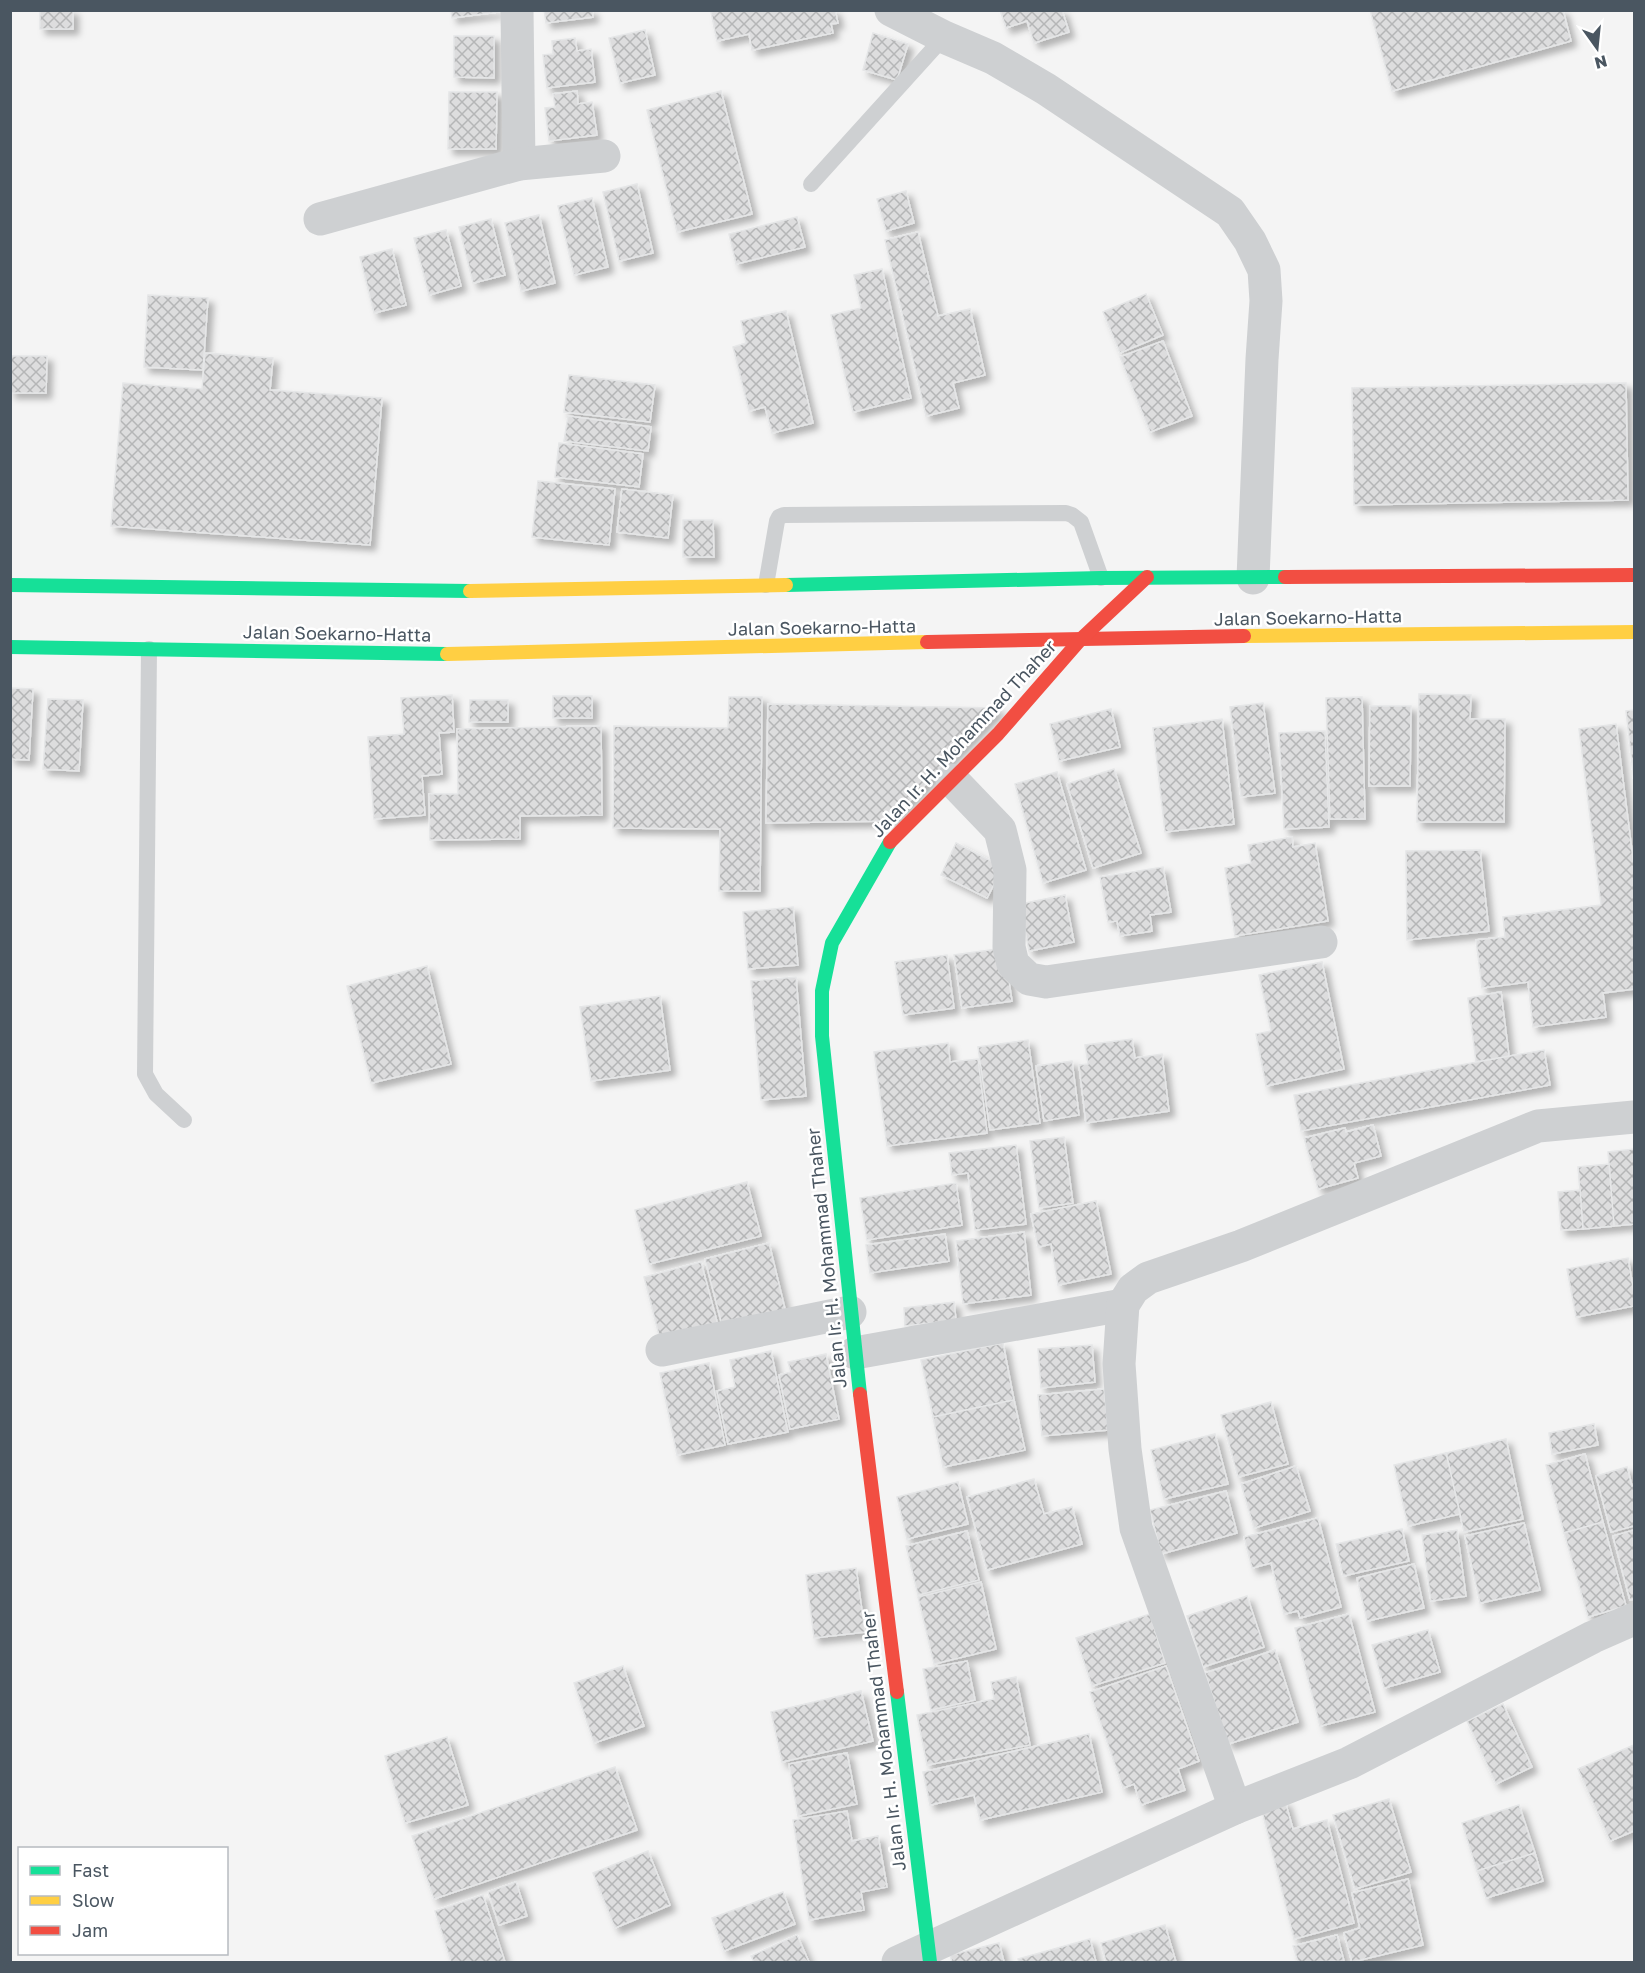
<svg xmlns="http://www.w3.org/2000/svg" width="1645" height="1973" font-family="'Golos Text',sans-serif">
	<defs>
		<pattern id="building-cross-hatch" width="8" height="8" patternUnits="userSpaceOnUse" patternTransform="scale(1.5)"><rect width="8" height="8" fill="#ddddde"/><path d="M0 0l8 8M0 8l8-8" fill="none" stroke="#b5b6b7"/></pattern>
		<filter id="shadow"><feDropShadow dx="5.5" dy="5.5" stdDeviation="3" flood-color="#0004"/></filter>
	</defs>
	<rect width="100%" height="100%" fill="#f4f4f4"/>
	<g fill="url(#building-cross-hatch)" stroke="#e5e6e7" stroke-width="1.5" filter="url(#shadow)">
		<rect x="40" y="10" width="33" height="19"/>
		<polygon points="451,10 498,10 499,12 452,18"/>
		<polygon points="544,10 592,10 593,17 546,23"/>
		<polygon points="719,10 835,10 838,23 831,24 833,33 752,50 749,34 717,41 711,12"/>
		<polygon points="1000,10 1062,10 1069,32 1034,43 1027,21 1006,28"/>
		<polygon points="1370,10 1563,10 1571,41 1392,91"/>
		<polygon points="645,30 655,75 620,83 609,38"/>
		<polygon points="873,33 908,44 897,80 863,70"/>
		<polygon points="454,36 494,36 494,78 454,77"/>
		<polygon points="575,38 577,51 591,49 595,82 547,88 543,55 553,54 552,41"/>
		<polygon points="577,91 578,104 592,102 597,135 549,141 545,108 555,107 553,94"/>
		<polygon points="721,91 752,214 677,232 647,110"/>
		<polygon points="449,92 497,92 496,149 448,149"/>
		<polygon points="637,184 653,253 619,261 603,192"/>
		<polygon points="906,191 914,223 886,231 877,199"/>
		<polygon points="592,198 608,267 574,275 558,206"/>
		<polygon points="539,215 555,283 521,291 505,223"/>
		<polygon points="797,217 805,247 736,264 729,234"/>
		<polygon points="491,219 505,275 473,283 459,227"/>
		<polygon points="446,230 461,286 429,295 414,238"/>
		<polygon points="918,232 938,316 970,309 985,375 953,383 959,408 926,416 885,240"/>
		<polygon points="392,249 406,305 374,313 360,257"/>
		<polygon points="882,269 911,398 853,412 831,315 861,308 854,275"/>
		<polygon points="1146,294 1163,335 1120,353 1103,312"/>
		<polygon points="148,295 208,298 203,370 144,367"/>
		<polygon points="786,311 813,423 772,433 765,407 749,411 733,347 746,343 741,321"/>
		<polygon points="1163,341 1192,416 1150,432 1120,357"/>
		<polygon points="205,353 273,358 270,390 382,398 370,545 111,526 123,383 202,389"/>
		<polygon points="11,356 47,356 46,393 10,393"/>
		<polygon points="569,375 655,385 650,422 564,412"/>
		<polygon points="1626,383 1628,500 1354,505 1352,388"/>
		<polygon points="568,416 651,427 648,451 564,441"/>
		<polygon points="559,443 643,454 639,487 555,477"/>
		<polygon points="538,481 615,489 609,545 532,537"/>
		<polygon points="622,489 673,495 668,538 617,532"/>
		<polygon points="683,520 713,520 714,557 683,557"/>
		<polygon points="10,688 33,689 29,760 10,759"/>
		<polygon points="1419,694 1471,695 1470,719 1505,719 1504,822 1417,822"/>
		<polygon points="452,695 454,732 439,733 442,774 422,776 425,815 374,819 368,737 404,734 401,698"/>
		<rect x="553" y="696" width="39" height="22"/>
		<polygon points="729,697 762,697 760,891 719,891 720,829 613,828 614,726 728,728"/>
		<polygon points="1362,697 1365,819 1330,819 1326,698"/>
		<polygon points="48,699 83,700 79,771 43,769"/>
		<polygon points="470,700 508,700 508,722 469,722"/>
		<polygon points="1263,703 1275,793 1241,797 1230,707"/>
		<polygon points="768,704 1000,708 890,821 766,823"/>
		<polygon points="1370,706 1411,706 1410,786 1369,786"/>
		<polygon points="1111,709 1120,747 1059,761 1050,724"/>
		<polygon points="1634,710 1634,781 1626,711"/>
		<polygon points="1222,719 1234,824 1165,832 1153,728"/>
		<polygon points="1616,724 1634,867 1634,989 1603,993 1606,1017 1533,1027 1528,982 1482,988 1476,940 1505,937 1503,917 1601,905 1579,729"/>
		<polygon points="601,726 602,815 520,816 520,839 430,840 429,794 458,794 457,729"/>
		<polygon points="1325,731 1329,827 1284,829 1279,733"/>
		<polygon points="1114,769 1141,853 1093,868 1067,784"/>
		<polygon points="1057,772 1086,870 1043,883 1015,784"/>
		<polygon points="1292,837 1293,847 1315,843 1328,921 1235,936 1225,868 1251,863 1248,845"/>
		<polygon points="956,843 1003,867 987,898 941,875"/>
		<polygon points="1480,850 1489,931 1407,940 1406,851"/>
		<polygon points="1163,867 1171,912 1150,915 1152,931 1120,936 1117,921 1108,922 1100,877"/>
		<polygon points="1065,895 1074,942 1029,951 1020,904"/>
		<polygon points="793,907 798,965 748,969 743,912"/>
		<polygon points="1004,948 1012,1001 962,1008 954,955"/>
		<polygon points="947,955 954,1008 903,1015 895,962"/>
		<polygon points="1322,962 1344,1069 1266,1086 1256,1034 1271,1031 1259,975"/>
		<polygon points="427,966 451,1064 371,1083 347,986"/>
		<polygon points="796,977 806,1096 761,1100 751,981"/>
		<polygon points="1501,992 1509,1056 1476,1062 1468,998"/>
		<polygon points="660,996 670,1070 591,1081 580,1007"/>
		<polygon points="1132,1039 1135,1058 1162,1054 1169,1111 1086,1123 1079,1065 1088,1064 1085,1045"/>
		<polygon points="1028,1040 1040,1123 990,1130 978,1047"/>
		<polygon points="948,1043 950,1062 978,1059 987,1133 887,1146 874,1052"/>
		<polygon points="1544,1050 1550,1085 1301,1131 1294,1095"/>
		<polygon points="1072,1061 1079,1115 1044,1121 1036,1066"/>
		<polygon points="1373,1125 1381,1156 1354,1163 1358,1178 1318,1189 1304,1138 1345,1128 1346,1132"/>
		<polygon points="1064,1137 1073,1203 1039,1208 1030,1141"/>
		<polygon points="1016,1145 1026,1224 975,1230 968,1173 952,1175 949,1153"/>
		<polygon points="1634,1149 1634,1224 1614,1226 1608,1152"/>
		<polygon points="1609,1164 1614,1226 1583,1229 1578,1167"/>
		<polygon points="747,1182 761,1236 649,1264 635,1210"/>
		<polygon points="956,1183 962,1225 867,1240 860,1198"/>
		<polygon points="1580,1190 1583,1229 1561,1230 1558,1192"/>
		<polygon points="1096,1201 1111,1274 1058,1285 1051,1244 1038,1247 1031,1214"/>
		<polygon points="1024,1232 1031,1295 963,1304 956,1241"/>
		<polygon points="945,1234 949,1261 870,1273 866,1245"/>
		<polygon points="769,1243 786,1313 723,1329 705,1259"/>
		<polygon points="1628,1258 1634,1293 1634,1306 1576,1317 1567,1269"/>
		<polygon points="701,1262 719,1329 661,1343 644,1277"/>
		<polygon points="954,1302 956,1320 905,1326 904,1308"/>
		<polygon points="1003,1343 1014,1400 933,1417 921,1360"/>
		<polygon points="1092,1345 1095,1382 1041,1388 1038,1349"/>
		<polygon points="771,1351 788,1432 728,1444 717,1391 735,1387 730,1360"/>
		<polygon points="826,1354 839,1419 790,1429 779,1375 791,1372 788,1362"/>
		<polygon points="709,1363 725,1445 677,1455 660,1373"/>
		<polygon points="1104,1389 1108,1430 1042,1436 1038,1395"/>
		<polygon points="1014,1400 1025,1450 943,1467 933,1417"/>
		<polygon points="1271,1402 1288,1464 1238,1477 1221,1415"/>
		<polygon points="1594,1424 1598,1445 1552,1454 1549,1433"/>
		<polygon points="1215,1434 1228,1484 1164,1499 1151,1450"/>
		<polygon points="1506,1439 1523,1519 1464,1532 1446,1453"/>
		<polygon points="1446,1453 1460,1514 1408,1526 1394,1465"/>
		<polygon points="1585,1454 1603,1522 1564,1533 1546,1465"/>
		<polygon points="1296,1466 1310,1511 1254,1528 1241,1484"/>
		<polygon points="1627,1467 1632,1486 1634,1485 1634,1526 1611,1532 1596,1476"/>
		<polygon points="1034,1479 1044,1514 1072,1507 1082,1544 987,1570 967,1497"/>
		<polygon points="958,1482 968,1524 907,1539 897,1497"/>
		<polygon points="1226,1491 1237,1533 1161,1554 1150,1510"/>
		<polygon points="1318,1518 1341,1607 1300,1618 1298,1611 1284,1614 1271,1563 1252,1568 1244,1537"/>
		<polygon points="1603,1522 1626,1606 1588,1617 1564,1533"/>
		<polygon points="1524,1523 1540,1590 1480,1603 1465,1536"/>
		<polygon points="1402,1529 1409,1561 1343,1576 1336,1544"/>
		<polygon points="1457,1530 1466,1596 1431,1601 1422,1535"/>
		<polygon points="1634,1530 1634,1599 1630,1600 1613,1536"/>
		<polygon points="967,1531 979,1580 918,1595 906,1546"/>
		<polygon points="1414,1564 1424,1608 1367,1621 1357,1578"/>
		<polygon points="856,1568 865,1632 814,1638 806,1575"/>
		<polygon points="981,1582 996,1649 934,1664 918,1597"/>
		<polygon points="1247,1596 1264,1647 1203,1667 1187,1616"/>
		<polygon points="1150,1614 1165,1663 1092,1686 1076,1638"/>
		<polygon points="1349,1614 1375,1712 1320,1726 1295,1628"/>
		<polygon points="1428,1630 1440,1672 1384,1688 1372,1645"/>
		<polygon points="1275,1650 1298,1722 1228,1744 1205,1673"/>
		<polygon points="967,1661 975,1700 931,1710 923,1669"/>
		<polygon points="623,1666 644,1726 594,1743 574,1683"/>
		<polygon points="1166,1666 1199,1761 1178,1769 1185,1790 1141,1805 1134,1784 1123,1788 1090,1692"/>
		<polygon points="1016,1677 1030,1745 927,1765 917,1715 994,1699 991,1682"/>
		<polygon points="861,1691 873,1741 782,1762 771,1712"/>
		<polygon points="1503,1704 1532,1767 1496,1784 1467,1721"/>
		<polygon points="1089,1734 1102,1792 980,1820 974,1795 930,1805 923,1772"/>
		<polygon points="447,1737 468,1805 405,1823 385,1756"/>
		<polygon points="1634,1745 1634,1831 1610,1841 1578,1769"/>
		<polygon points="847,1753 857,1804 798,1816 789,1764"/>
		<polygon points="615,1767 637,1830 434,1899 412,1836"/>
		<polygon points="1389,1799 1411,1872 1355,1889 1333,1815"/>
		<polygon points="1285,1801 1293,1829 1327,1820 1354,1923 1294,1939 1261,1807"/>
		<polygon points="1519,1805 1535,1853 1477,1871 1462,1823"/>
		<polygon points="847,1811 852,1841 878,1836 887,1887 861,1892 864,1910 809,1920 793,1820"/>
		<polygon points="648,1851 670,1905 615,1928 593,1873"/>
		<polygon points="1535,1853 1543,1881 1486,1898 1477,1871"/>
		<polygon points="1408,1879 1423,1945 1352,1962 1344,1933 1360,1928 1352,1893"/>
		<polygon points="516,1882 527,1916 499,1925 488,1892"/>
		<polygon points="783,1892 795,1924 724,1951 712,1918"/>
		<polygon points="483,1895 505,1962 451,1962 435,1911"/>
		<polygon points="1165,1925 1176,1962 1106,1962 1101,1943"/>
		<polygon points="797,1935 809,1962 754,1962 751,1956"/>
		<polygon points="1337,1935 1344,1961 1298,1962 1293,1946"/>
		<polygon points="1090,1939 1096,1962 1019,1962 1018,1959"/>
		<polygon points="999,1943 1004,1962 952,1962 950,1955"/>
	</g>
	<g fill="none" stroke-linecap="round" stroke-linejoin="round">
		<g stroke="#ced0d2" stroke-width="16">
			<polyline points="811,184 944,37"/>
			<polyline points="766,585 777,521 779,517 784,515 1066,513 1072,515 1081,522 1101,578"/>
			<polyline points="149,649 145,1074 156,1094 184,1120"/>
		</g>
		<g stroke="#ced0d2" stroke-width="33">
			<polyline points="517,10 519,164"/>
			<polyline points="891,10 944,37 993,58 1046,89 1230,212 1250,241 1264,270 1266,301 1262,359 1253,578"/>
			<polyline points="320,219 519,164 604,156"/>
			<polyline points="952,780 1000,830 1010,870 1009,947 1013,964 1029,979 1046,982 1321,942"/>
			<polyline points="662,1350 850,1312"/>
			<polyline points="855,1353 1123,1305"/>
			<polyline points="1235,1808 1136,1528 1125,1449 1119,1364 1123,1305 1133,1289 1148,1278 1241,1246 1538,1126 1634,1117"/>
			<polyline points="898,1962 1235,1808 1349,1763 1593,1637 1634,1619"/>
		</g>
		<g stroke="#16e098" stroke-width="14">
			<polyline points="10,585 470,591"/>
			<polyline points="786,585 1101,578 1285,577"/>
			<polyline points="10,647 447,654"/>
			<polyline points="860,1394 822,1036 822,991 832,943 890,842"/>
			<polyline points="897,1692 930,1962"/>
		</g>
		<g stroke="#ffcf43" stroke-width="14">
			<polyline points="470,591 786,585"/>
			<polyline points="1244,636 1634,632"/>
			<polyline points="447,654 927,642"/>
		</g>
		<g stroke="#f24e42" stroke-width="14">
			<polyline points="1285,577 1634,575"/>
			<polyline points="927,642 1244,636"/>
			<polyline points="890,842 998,734 1081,639 1147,577"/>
			<polyline points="860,1394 897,1692"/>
		</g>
	</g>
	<g text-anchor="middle" stroke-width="5" stroke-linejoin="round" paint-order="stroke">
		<g font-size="18" fill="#4a5661" stroke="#fff">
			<text transform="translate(1308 618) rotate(-1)" y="6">Jalan Soekarno-Hatta</text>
			<text transform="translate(822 628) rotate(-1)" y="6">Jalan Soekarno-Hatta</text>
			<text transform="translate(337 634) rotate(1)" y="6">Jalan Soekarno-Hatta</text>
			<text transform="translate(964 739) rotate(-47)" y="6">Jalan Ir. H. Mohammad Thaher</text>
			<text transform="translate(827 1258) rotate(-96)" y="6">Jalan Ir. H. Mohammad Thaher</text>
			<text transform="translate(884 1741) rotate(-97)" y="6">Jalan Ir. H. Mohammad Thaher</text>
		</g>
	</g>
	<rect width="1645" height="1973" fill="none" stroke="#4a5661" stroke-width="24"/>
	<rect x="18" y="1847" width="210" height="108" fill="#ffffff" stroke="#b7bbc0" stroke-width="1.5"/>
	<rect x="30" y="1866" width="30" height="9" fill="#16e098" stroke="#b7bbc0" stroke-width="1.5"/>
	<text x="72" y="1877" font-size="18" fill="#4a5661">Fast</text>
	<rect x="30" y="1896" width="30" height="9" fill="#ffcf43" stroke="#b7bbc0" stroke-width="1.5"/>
	<text x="72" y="1907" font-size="18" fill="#4a5661">Slow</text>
	<rect x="30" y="1926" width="30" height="9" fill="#f24e42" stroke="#b7bbc0" stroke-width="1.5"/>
	<text x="72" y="1937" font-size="18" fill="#4a5661">Jam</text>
	<g transform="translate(1597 48) rotate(165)" stroke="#ffffff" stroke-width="4.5" paint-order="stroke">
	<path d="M0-4.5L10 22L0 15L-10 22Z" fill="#4a5661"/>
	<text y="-9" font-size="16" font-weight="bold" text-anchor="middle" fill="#4a5661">N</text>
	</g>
</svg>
